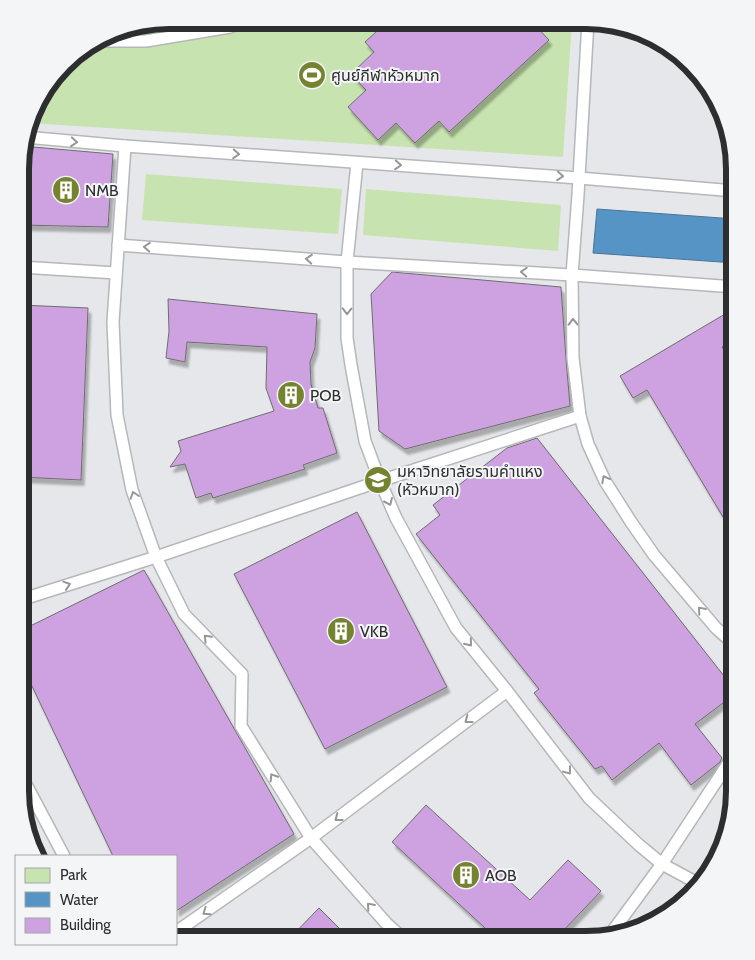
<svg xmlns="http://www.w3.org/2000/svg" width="755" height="960" font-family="Cabin,'Noto Sans Thai',sans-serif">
	<defs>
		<filter id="shadow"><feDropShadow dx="3" dy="5.5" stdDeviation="1" flood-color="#0004"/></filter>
	</defs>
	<rect width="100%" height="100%" fill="#e6e7ea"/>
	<g fill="#c7e3af">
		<polygon points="168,20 572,21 563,157 30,123 40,94 71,57 120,28"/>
		<polygon points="146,174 342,189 338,234 142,220"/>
		<polygon points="366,189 561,205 558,251 363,235"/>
	</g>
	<polygon fill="#5594c5" stroke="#497598" points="597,209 735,219 735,263 593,253"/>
	<g fill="#cea2e0" stroke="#6e6d6f" filter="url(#shadow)">
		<polygon points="388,21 531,21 549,40 449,132 439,121 415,143 396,123 378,140 348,107 366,90 351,74 374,52 365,42"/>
		<polygon points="22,146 113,154 108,227 21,225 21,149"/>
		<polygon points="392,272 561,287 566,359 570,406 405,449 379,431 371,294"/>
		<polygon points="168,299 317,314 315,348 310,362 311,384 318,408 323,408 337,453 303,465 305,469 213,498 211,493 196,498 185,464 170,467 181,451 178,441 274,411 266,388 267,347 187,342 185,362 166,358 169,331"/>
		<polygon points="21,305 88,308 81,480 21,477"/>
		<polygon points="725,314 735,331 735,339 722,347 735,369 735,537 647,390 633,398 620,376"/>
		<polygon points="537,438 735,690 735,694 695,724 722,758 720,762 691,785 659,743 612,780 602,766 595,769 534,693 539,689 416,534 440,515 433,505 507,448"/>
		<polygon points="357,512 447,687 325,749 234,574"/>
		<polygon points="144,570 294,834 176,911 176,856 113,856 20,661 20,631"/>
		<polygon points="426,805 530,900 568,860 601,891 563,931 573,940 498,940 392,842"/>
		<polygon points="319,908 351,940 288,940"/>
	</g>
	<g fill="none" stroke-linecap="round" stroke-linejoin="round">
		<g stroke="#b5b7b9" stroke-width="14">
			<g id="lane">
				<polyline points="588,21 578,195 572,275 573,358 580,416 588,444 605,481 631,522 654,555 716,628 735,645"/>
				<polyline points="98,41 146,41 230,27 249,20"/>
				<polyline points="25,137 125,146 579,178 735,191"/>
				<polyline points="125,146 113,322 117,415 132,490 156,557 184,614 242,674 241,726 311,838 386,923 405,940"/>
				<polyline points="357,163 347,262 347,338 351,365 365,441 380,481 396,518 456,628 507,691 589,798 639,845 662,864 699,884"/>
				<polyline points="118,245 347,262 572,275 735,287"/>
				<polyline points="21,267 116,273"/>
				<polyline points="20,600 156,557 380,481 580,416"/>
				<polyline points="20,773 64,856"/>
				<polyline points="176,932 311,838 507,691"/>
				<polyline points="609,936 662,864 735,753"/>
			</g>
		</g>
		<use href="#lane" stroke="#fff" stroke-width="11"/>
	</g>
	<defs><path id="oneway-chevron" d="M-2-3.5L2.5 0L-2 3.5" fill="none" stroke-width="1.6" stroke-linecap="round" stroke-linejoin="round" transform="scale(1.25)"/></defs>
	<g stroke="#969697">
		<use href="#oneway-chevron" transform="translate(74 142) rotate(5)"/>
		<use href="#oneway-chevron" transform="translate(236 154) rotate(4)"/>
		<use href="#oneway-chevron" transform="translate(398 165) rotate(4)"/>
		<use href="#oneway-chevron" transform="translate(560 176) rotate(4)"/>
		<use href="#oneway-chevron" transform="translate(147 247) rotate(-176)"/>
		<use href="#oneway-chevron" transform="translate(309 259) rotate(-176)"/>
		<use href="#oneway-chevron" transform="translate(524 272) rotate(-177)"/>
		<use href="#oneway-chevron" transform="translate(347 311) rotate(91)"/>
		<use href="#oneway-chevron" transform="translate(573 322) rotate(-91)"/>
		<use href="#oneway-chevron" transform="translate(605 479) rotate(-118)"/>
		<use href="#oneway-chevron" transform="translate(134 495) rotate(-108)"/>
		<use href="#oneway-chevron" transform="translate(389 502) rotate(66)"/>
		<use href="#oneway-chevron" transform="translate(67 585) rotate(-18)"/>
		<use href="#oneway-chevron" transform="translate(701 610) rotate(-131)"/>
		<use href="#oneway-chevron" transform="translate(207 638) rotate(-134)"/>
		<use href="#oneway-chevron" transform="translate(469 643) rotate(51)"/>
		<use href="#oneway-chevron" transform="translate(468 720) rotate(143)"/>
		<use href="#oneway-chevron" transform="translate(568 771) rotate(53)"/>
		<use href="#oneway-chevron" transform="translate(273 777) rotate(-122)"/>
		<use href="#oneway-chevron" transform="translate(338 818) rotate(143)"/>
		<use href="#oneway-chevron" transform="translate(370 906) rotate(-131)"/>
		<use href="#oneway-chevron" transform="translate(206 912) rotate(145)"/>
	</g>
	<defs>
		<g id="stadium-disc" transform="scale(1.4375)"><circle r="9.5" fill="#758331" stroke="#f3f5f7"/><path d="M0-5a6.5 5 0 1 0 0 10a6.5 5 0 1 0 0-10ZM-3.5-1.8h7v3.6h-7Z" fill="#fff"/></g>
		<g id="building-disc" transform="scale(1.4375)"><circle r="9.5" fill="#758331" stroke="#f3f5f7"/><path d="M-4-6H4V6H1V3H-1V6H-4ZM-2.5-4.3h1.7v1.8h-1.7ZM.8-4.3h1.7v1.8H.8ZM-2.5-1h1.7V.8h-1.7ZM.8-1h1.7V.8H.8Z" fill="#fff"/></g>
		<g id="university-disc" transform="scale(1.4375)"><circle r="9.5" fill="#758331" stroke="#f3f5f7"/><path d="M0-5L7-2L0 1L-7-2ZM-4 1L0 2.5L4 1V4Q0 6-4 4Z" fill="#fff"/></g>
	</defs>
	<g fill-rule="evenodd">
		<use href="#stadium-disc" x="312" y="75"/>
		<use href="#building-disc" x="66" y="190"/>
		<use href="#building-disc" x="291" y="395"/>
		<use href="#university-disc" x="378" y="480"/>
		<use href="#building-disc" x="341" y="631"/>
		<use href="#building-disc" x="466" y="875"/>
	</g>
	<g text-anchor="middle" stroke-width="4" stroke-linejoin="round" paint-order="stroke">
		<g font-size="16" fill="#2d2e2f" stroke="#f3f5f7" text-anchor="start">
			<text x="331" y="81">ศูนย์กีฬาหัวหมาก</text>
			<text x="85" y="196">NMB</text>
			<text x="310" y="401">POB</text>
			<text x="397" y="477">มหาวิทยาลัยรามคำแหง<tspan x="397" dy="18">(หัวหมาก)</tspan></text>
			<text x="360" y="637">VKB</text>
			<text x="485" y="881">AOB</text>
		</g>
	</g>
	<path d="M0 0H755V960H0ZM169 29H586A140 140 0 0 1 726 169V791A140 140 0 0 1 586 931H169A140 140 0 0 1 29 791V169A140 140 0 0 1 169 29Z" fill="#f3f5f7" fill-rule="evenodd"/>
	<path fill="none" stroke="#2d2e2f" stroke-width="6" d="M169 29H586A140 140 0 0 1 726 169V791A140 140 0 0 1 586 931H169A140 140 0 0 1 29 791V169A140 140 0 0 1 169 29Z"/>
	<rect x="15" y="855" width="162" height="90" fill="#f3f5f7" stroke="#a4a5a7"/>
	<rect x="25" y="868" width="25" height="15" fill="#c7e3af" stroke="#a4a5a7"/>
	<text x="60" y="880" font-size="15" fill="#2d2e2f">Park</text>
	<rect x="25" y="892" width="25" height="15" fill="#5594c5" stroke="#a4a5a7"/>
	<text x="60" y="905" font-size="15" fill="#2d2e2f">Water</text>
	<rect x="25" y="918" width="25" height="15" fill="#cea2e0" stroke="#a4a5a7"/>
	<text x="60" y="930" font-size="15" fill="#2d2e2f">Building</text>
</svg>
